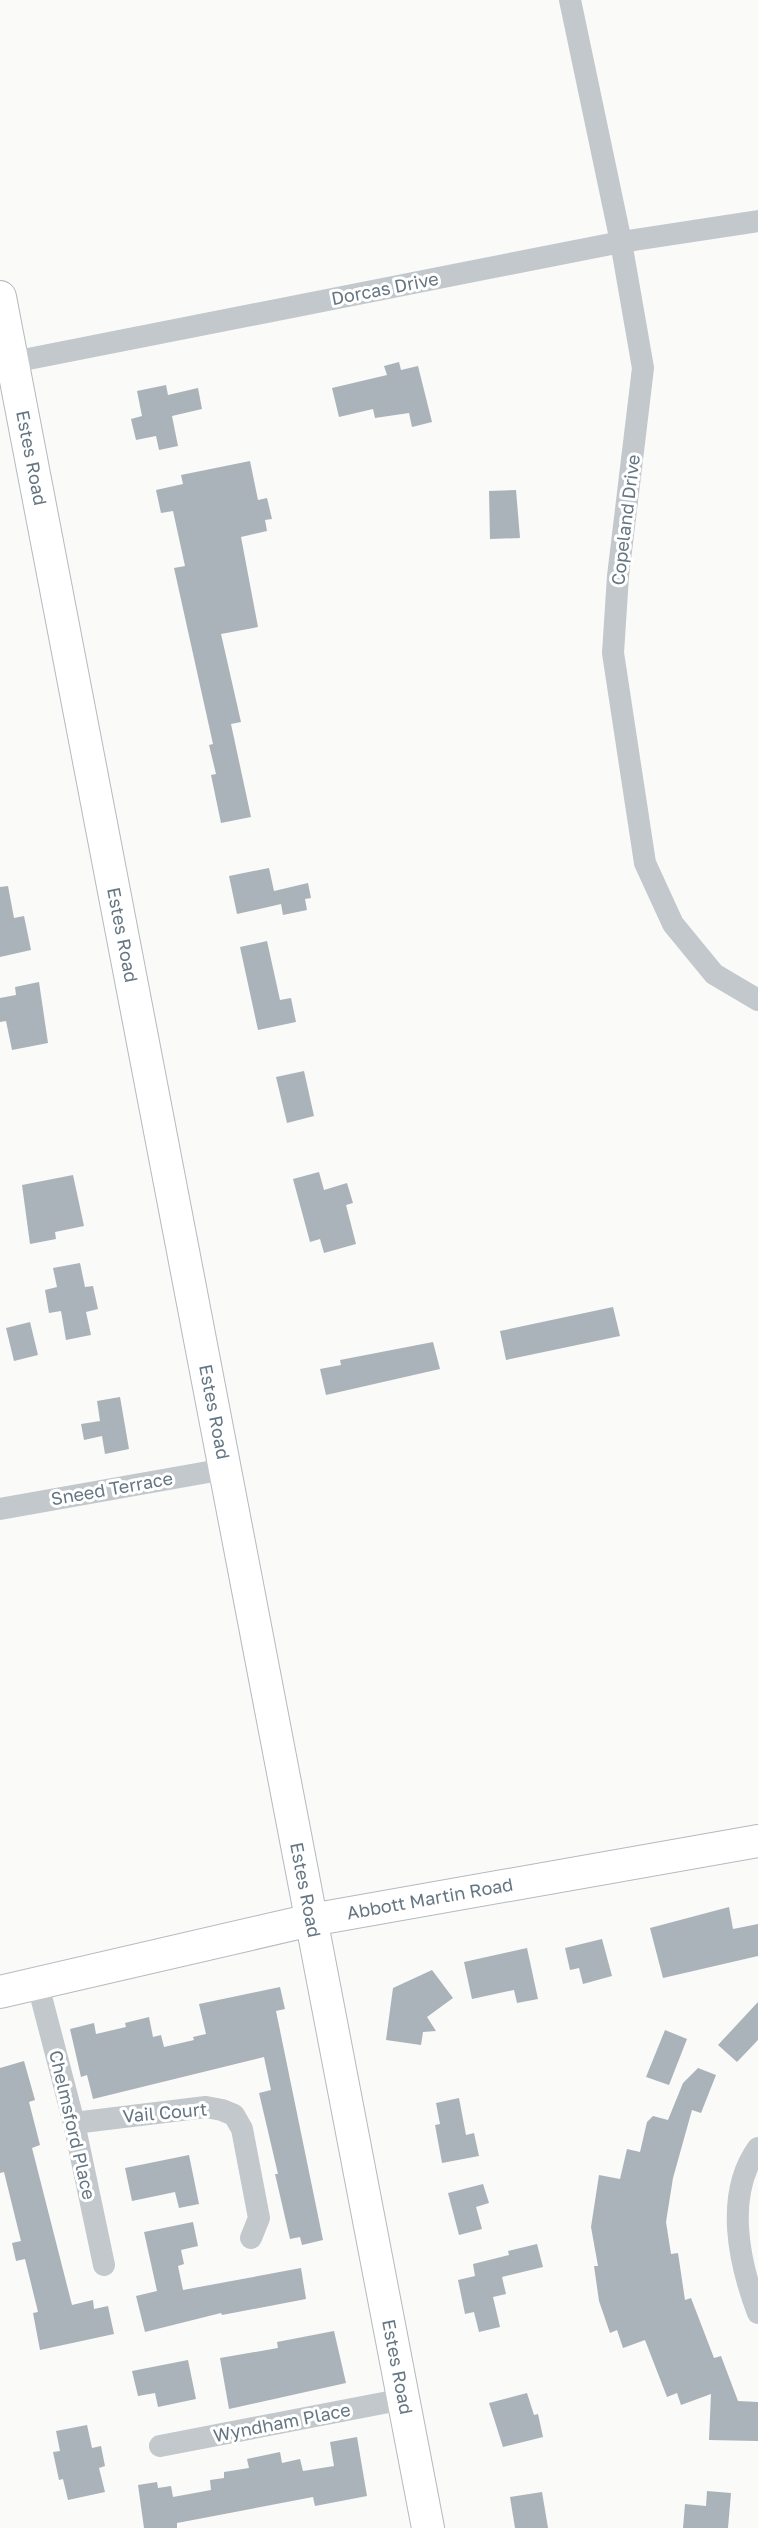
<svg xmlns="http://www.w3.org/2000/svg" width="758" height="2528" font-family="'Golos Text',sans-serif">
	<rect width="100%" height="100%" fill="#fafaf8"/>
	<g fill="#aab3b9">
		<polygon points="399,362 401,370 418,366 432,422 412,427 409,413 375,418 373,409 339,417 332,388 387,375 384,366"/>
		<polygon points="166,385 168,395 198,388 202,409 172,416 178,446 159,450 156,436 136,440 131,419 142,416 137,391"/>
		<polygon points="250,461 258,500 267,498 272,519 265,520 267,531 241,537 258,627 221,634 241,722 231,724 251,817 221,823 211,775 216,774 209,745 213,744 174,568 185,566 173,511 161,513 156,490 183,484 181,475"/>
		<polygon points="516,490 520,538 490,539 489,491"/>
		<polygon points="269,868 274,891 308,883 311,898 305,899 307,910 283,915 281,904 237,914 229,876"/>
		<polygon points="8,886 14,918 24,916 31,950 0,957 0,887"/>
		<polygon points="267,941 280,1000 291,998 296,1022 258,1030 240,947"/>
		<polygon points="39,982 48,1043 12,1050 6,1021 0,1022 0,998 16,995 15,987"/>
		<polygon points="304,1071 314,1116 287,1123 276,1077"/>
		<polygon points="319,1172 324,1190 347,1183 353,1203 346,1205 356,1244 324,1253 320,1239 310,1242 293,1179"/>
		<polygon points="73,1175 84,1226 55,1232 56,1239 30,1244 22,1185"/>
		<polygon points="80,1263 85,1287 93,1286 98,1309 86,1312 91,1335 66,1340 61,1311 49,1313 45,1290 57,1287 53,1268"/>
		<polygon points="613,1307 620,1336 506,1360 500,1331"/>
		<polygon points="30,1322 38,1355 14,1361 6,1328"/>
		<polygon points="433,1342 440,1369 326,1395 320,1369 341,1365 340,1360"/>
		<polygon points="120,1397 129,1449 105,1454 102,1436 84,1440 81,1424 100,1421 97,1401"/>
		<polygon points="729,1907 733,1929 758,1924 758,1956 663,1978 650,1928"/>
		<polygon points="602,1939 612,1976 583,1984 579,1968 570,1970 565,1948"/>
		<polygon points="527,1948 538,1999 517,2003 514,1990 472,1999 464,1962"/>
		<polygon points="432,1970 453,1998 427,2017 436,2031 423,2032 421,2045 386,2040 393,1988"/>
		<polygon points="280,1987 285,2009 276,2011 323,2240 302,2245 300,2237 290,2239 275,2174 278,2174 259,2093 271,2090 264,2057 93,2099 87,2075 81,2077 70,2029 94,2023 96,2034 126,2027 125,2023 149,2017 153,2037 161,2035 164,2047 194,2040 193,2037 206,2034 199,2004"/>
		<polygon points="758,2002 758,2040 737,2062 718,2045"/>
		<polygon points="665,2030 687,2039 669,2085 646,2077"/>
		<polygon points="24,2061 35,2100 29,2102 40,2145 32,2148 72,2305 93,2300 94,2309 108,2306 114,2334 40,2350 33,2313 38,2312 25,2259 16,2261 12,2243 21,2241 4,2172 0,2173 0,2068"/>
		<polygon points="698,2068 716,2075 701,2113 692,2110 673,2178 666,2222 671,2254 678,2253 685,2300 691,2298 714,2358 721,2356 738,2401 758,2402 758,2441 709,2440 711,2394 681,2405 677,2393 667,2397 645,2340 623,2348 617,2330 610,2333 599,2301 594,2266 598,2266 591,2227 599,2175 620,2179 627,2149 640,2152 647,2122 653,2116 668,2120 683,2083"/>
		<polygon points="459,2098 466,2135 474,2133 479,2156 442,2163 435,2125 440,2124 436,2103"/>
		<polygon points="189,2155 199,2204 179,2208 175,2192 132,2201 125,2168"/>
		<polygon points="483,2184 489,2203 476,2207 482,2229 459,2235 448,2193"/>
		<polygon points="193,2222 198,2246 181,2250 184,2264 178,2266 183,2290 301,2268 306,2299 222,2315 221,2313 145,2332 136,2296 157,2291 144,2232"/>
		<polygon points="537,2244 543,2267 502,2277 506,2294 493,2297 500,2327 479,2332 474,2312 465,2314 458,2280 475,2276 473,2264 509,2255 508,2251"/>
		<polygon points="334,2331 346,2383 229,2409 220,2358 278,2348 277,2342"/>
		<polygon points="188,2360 196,2399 158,2407 155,2393 138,2396 132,2371"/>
		<polygon points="527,2393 534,2415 538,2414 543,2437 503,2447 489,2403"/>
		<polygon points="87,2425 92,2448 101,2446 105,2466 99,2468 105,2492 68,2500 63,2479 59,2480 53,2452 60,2451 56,2431"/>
		<polygon points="357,2437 367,2496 315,2506 313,2497 177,2523 177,2528 144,2528 138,2485 157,2482 158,2488 171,2486 173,2497 211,2490 210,2480 224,2478 224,2472 249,2468 247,2459 280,2452 282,2463 300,2459 303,2471 334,2466 330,2442"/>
		<polygon points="707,2491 731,2493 728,2528 683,2528 685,2504 706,2506"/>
		<polygon points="542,2492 548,2528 515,2528 510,2497"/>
	</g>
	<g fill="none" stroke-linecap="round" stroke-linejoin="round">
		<g stroke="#b3babf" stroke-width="34">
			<g id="secondary">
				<polyline points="0,297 428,2528"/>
				<polyline points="0,1992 311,1920 758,1841"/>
			</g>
		</g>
		<g stroke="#c3c8cc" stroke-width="22">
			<polyline points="570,0 621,242 643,368 618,576 613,653 645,863 673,924 714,974 758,1000"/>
			<polyline points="13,362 621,242 758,221"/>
			<polyline points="0,1509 225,1469"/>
			<polyline points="38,1985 74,2123 104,2265"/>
			<polyline points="74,2123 206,2107 222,2110 234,2115 242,2129 259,2218 251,2238"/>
			<path d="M 758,2148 C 724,2195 739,2263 758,2313"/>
			<polyline points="160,2446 404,2399"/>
		</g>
		<use href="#secondary" stroke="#fff" stroke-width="32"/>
	</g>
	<g text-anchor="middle" stroke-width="6" stroke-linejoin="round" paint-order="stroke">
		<g font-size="18" fill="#657683" stroke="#fff">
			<text transform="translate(385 289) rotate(-11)" y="6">Dorcas Drive</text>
			<text transform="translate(31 458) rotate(79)" y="6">Estes Road</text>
			<text transform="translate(626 520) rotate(-83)" y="6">Copeland Drive</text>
			<text transform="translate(122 935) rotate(79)" y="6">Estes Road</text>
			<text transform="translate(214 1412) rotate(79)" y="6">Estes Road</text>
			<text transform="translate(112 1489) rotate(-10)" y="6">Sneed Terrace</text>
			<text transform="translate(305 1890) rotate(79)" y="6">Estes Road</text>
			<text transform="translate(430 1899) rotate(-10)" y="6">Abbott Martin Road</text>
			<text transform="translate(165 2113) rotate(-5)" y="6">Vail Court</text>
			<text transform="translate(72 2125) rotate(77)" y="6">Chelmsford Place</text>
			<text transform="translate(397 2367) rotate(79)" y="6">Estes Road</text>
			<text transform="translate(282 2423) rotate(-11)" y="6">Wyndham Place</text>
		</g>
	</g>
</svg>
